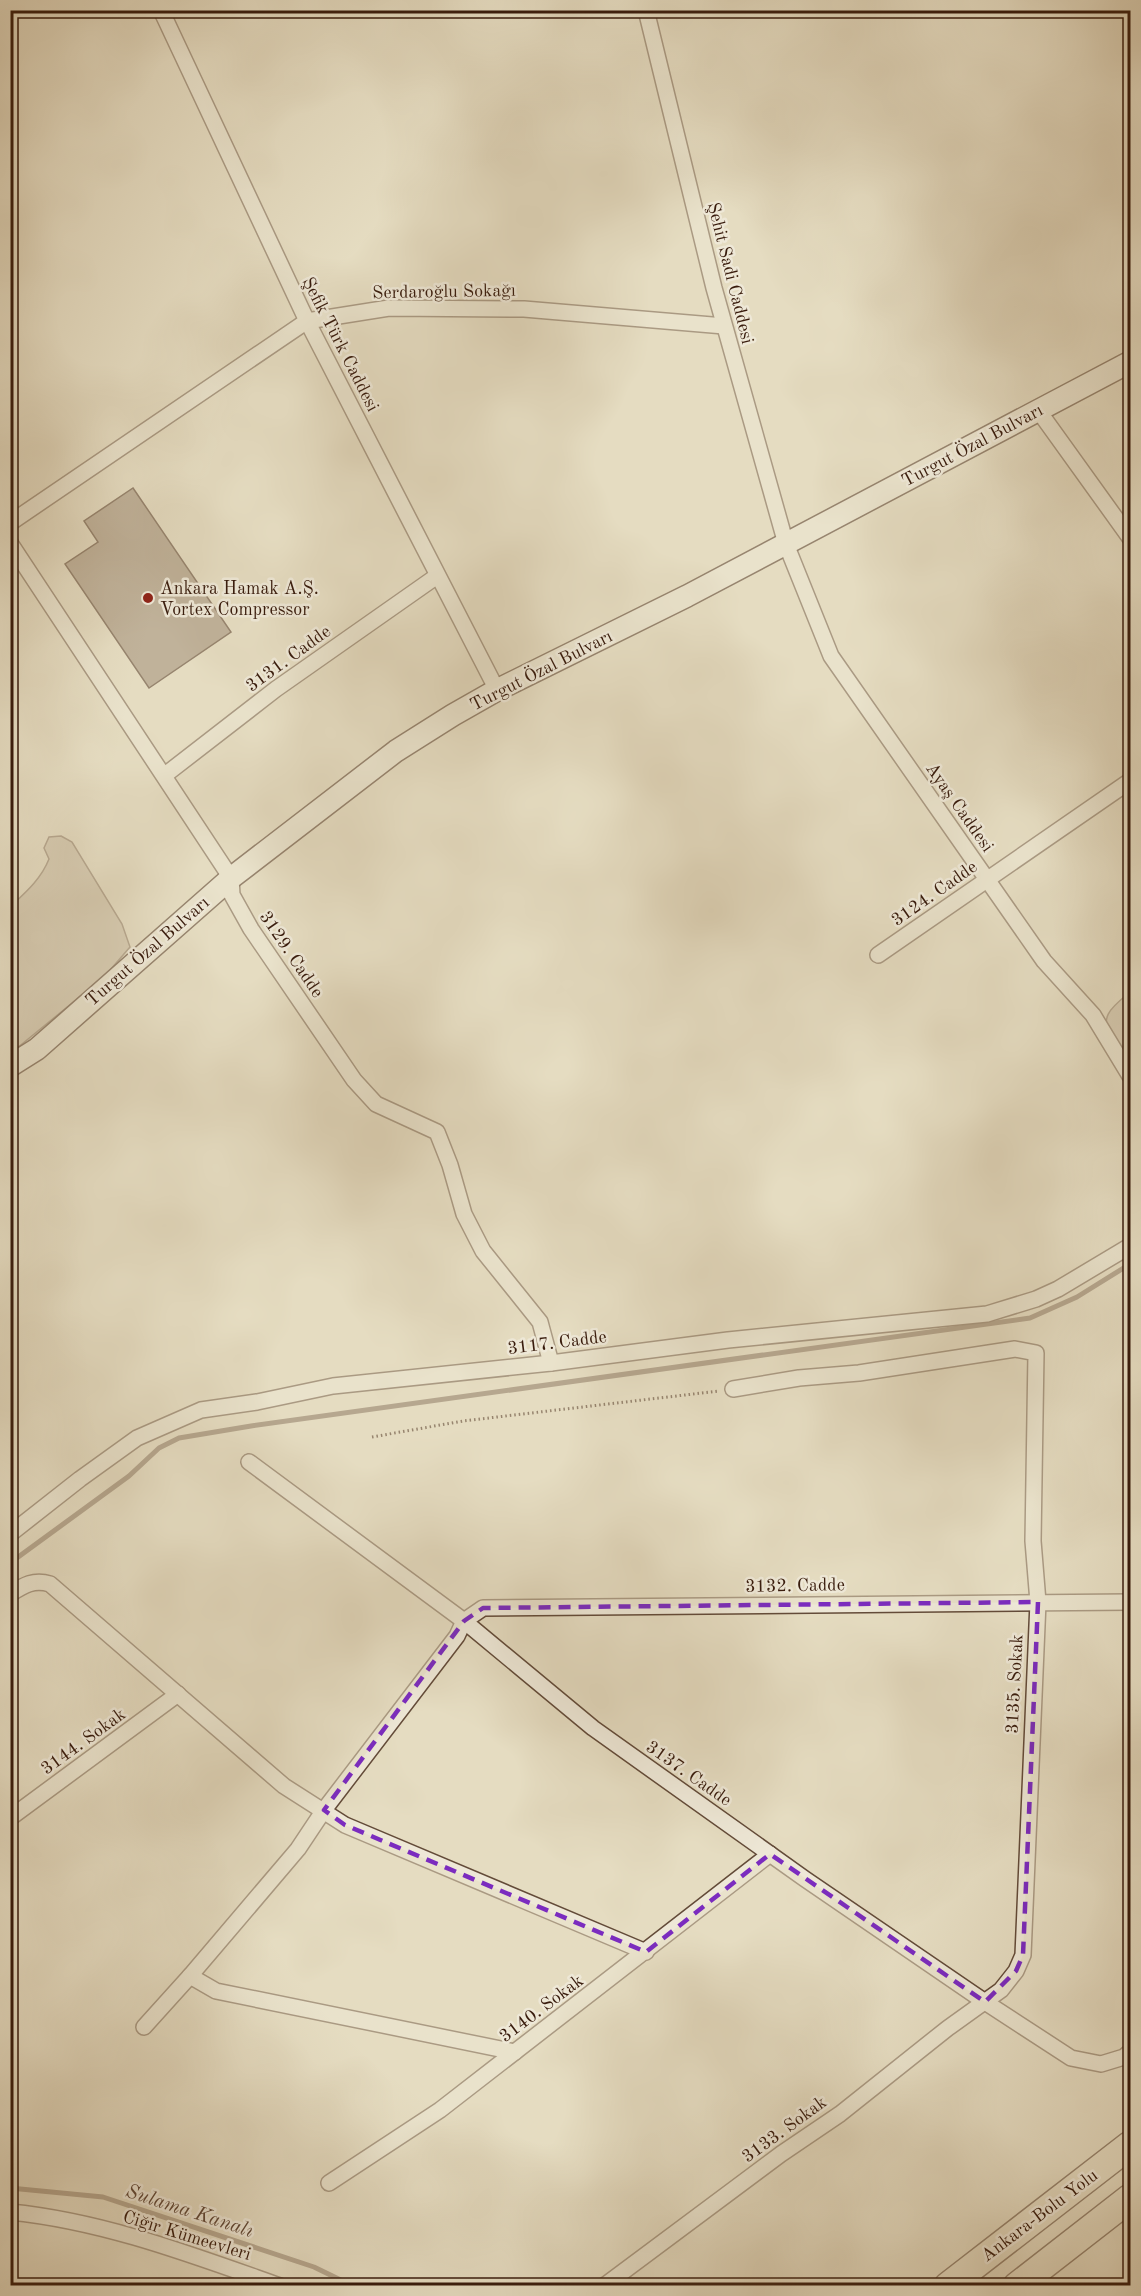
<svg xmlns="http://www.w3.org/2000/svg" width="1141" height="2296" font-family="'Old Standard TT',serif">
	<rect width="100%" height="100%" fill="#e5dcc1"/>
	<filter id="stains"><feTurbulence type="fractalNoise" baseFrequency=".00333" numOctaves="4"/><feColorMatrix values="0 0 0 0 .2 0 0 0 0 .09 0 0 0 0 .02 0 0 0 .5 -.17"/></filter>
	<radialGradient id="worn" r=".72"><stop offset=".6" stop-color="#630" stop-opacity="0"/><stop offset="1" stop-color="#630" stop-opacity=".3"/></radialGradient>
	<g fill="#c8bba2" stroke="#806b57" stroke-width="1.5">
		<path d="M 61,836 L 72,842 L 122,924 L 130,947 L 104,977 L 11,1053 L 11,906 C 26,892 41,879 49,859 L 44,848 L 49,837 Z"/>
		<path d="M 1130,980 L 1130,1057 C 1126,1048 1120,1047 1114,1040 C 1096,1018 1113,1006 1129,993 Z"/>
	</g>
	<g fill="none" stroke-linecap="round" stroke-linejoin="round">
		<g stroke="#7c6753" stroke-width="5">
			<polyline points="10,1563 129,1476 159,1448 179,1438 251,1426 1030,1318 1077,1297 1130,1264"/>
			<polyline points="10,2188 103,2197 314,2267 353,2286"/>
		</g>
	</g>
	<polygon fill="#927f6a" stroke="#381b0c" stroke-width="1.5" points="133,488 231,632 149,688 65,564 98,542 84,521"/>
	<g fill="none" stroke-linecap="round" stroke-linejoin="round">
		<g stroke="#634b39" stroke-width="18">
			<g id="street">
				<polyline points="161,10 307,321 497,690"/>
				<polyline points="646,10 714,288 786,544 831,656 1044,961 1093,1015 1130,1076"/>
				<polyline points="1038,410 1130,538"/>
				<polyline points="10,523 307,321 389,308 524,309 724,326"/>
				<polyline points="10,543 231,878 232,895 251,929 354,1080 376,1104 437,1132 450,1165 464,1214 483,1251 540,1322 551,1363"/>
				<polyline points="165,775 276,689 437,576"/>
				<polyline points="878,955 1130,781"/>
				<polyline points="249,1462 464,1621 593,1728 805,1879 985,2002 1071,2058 1101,2064 1124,2057 1130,2052"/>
				<polyline points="10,1534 80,1479 137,1438 201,1410 257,1402 333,1386 551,1363 728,1340 987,1314 1036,1299 1058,1289 1130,1246"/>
				<path d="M 10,1594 C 24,1585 34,1579 50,1584 L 284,1786 L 345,1825 L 646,1952"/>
				<polyline points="10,1818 178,1694"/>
				<polyline points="190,1976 216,1991 515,2052"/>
				<polyline points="144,2027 190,1976 298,1849 324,1810 457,1636 464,1621 483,1608 1130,1602"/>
				<polyline points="329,2183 440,2110 770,1854"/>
				<path d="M 10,2212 C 103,2221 192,2255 280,2286"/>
				<polyline points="604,2286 781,2154 840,2114 948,2028 1001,1990 1016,1971 1023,1955 1038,1602 1033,1541 1036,1353 1015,1349 859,1373 799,1378 733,1389"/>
			</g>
		</g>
		<g stroke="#381b0c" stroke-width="24">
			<polyline id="secondary" points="10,1066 37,1049 231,878 396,751 453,715 497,690 687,596 1130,362"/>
		</g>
		<g stroke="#381b0c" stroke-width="30">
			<g id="highway">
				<polyline points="948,2286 1130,2145"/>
				<polyline points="1017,2286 1130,2198"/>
			</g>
		</g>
		<polyline stroke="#381b0c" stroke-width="3" stroke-dasharray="1.5 3" stroke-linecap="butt" points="372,1437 463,1421 719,1391"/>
		<use href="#street" stroke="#eee8d7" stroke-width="15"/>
		<use href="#secondary" stroke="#eee8d7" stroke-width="21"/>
		<use href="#highway" stroke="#e5dcc1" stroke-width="27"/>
	</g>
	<path d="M0 0H1141V2296H0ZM 1038,1602 L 1023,1955 L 1016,1971 L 985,2002 L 770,1854 L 646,1952 L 345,1825 L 324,1810 L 464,1621 L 483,1608 Z" fill="#e5dcc1" fill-opacity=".55" fill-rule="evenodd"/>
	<path fill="none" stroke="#7b2cbf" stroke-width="4.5" stroke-dasharray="12 8" stroke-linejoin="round" d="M 1038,1602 L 1023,1955 L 1016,1971 L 985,2002 L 770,1854 L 646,1952 L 345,1825 L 324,1810 L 464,1621 L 483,1608 Z"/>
	<circle fill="#8f2418" stroke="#eee8d7" stroke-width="2" cx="148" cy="598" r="6"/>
	<g text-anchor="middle" stroke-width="5" stroke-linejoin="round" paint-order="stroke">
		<g font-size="18" fill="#381b0c" stroke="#eee8d7">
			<text transform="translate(731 273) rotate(76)" y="6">Şehit Sadi Caddesi</text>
			<text transform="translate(444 291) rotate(-1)" y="6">Serdaroğlu Sokağı</text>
			<text transform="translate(341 344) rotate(63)" y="6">Şefik Türk Caddesi</text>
			<text transform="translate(972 445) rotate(-28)" y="6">Turgut Özal Bulvarı</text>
			<text transform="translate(288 658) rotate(-36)" y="6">3131. Cadde</text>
			<text transform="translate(541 670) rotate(-27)" y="6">Turgut Özal Bulvarı</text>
			<text transform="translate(960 807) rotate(55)" y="6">Ayaş Caddesi</text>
			<text transform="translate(934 893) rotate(-35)" y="6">3124. Cadde</text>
			<text transform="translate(147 951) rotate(-41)" y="6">Turgut Özal Bulvarı</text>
			<text transform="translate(292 954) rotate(56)" y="6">3129. Cadde</text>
			<text transform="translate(557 1342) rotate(-7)" y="6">3117. Cadde</text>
			<text transform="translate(795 1585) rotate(-1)" y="6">3132. Cadde</text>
			<text transform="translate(1014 1684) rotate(-87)" y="6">3135. Sokak</text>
			<text transform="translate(83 1741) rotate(-36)" y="6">3144. Sokak</text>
			<text transform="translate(689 1773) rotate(35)" y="6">3137. Cadde</text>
			<text transform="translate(541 2008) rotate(-37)" y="6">3140. Sokak</text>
			<text transform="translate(784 2129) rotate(-36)" y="6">3133. Sokak</text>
			<text transform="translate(1039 2215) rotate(-37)" y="6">Ankara-Bolu Yolu</text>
			<text transform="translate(187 2235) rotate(17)" y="6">Ciğir Kümeevleri</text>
		</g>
		<g font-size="18" fill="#381b0c" stroke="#eee8d7" text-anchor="start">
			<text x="160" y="594">Ankara Hamak A.Ş.<tspan x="160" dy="21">Vortex Compressor</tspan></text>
		</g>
		<g font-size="20" font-style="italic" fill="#604736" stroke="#eee8d7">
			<text transform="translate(190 2210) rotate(18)" y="7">Sulama Kanalı</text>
		</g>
	</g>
	<rect width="1141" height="2296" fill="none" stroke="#e5dcc1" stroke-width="36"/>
	<rect x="12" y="12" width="1117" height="2272" fill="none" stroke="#381b0c" stroke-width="3"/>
	<rect x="18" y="18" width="1105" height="2260" fill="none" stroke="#381b0c" stroke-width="1.5"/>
	<rect width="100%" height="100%" filter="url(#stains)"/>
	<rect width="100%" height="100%" fill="url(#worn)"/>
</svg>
